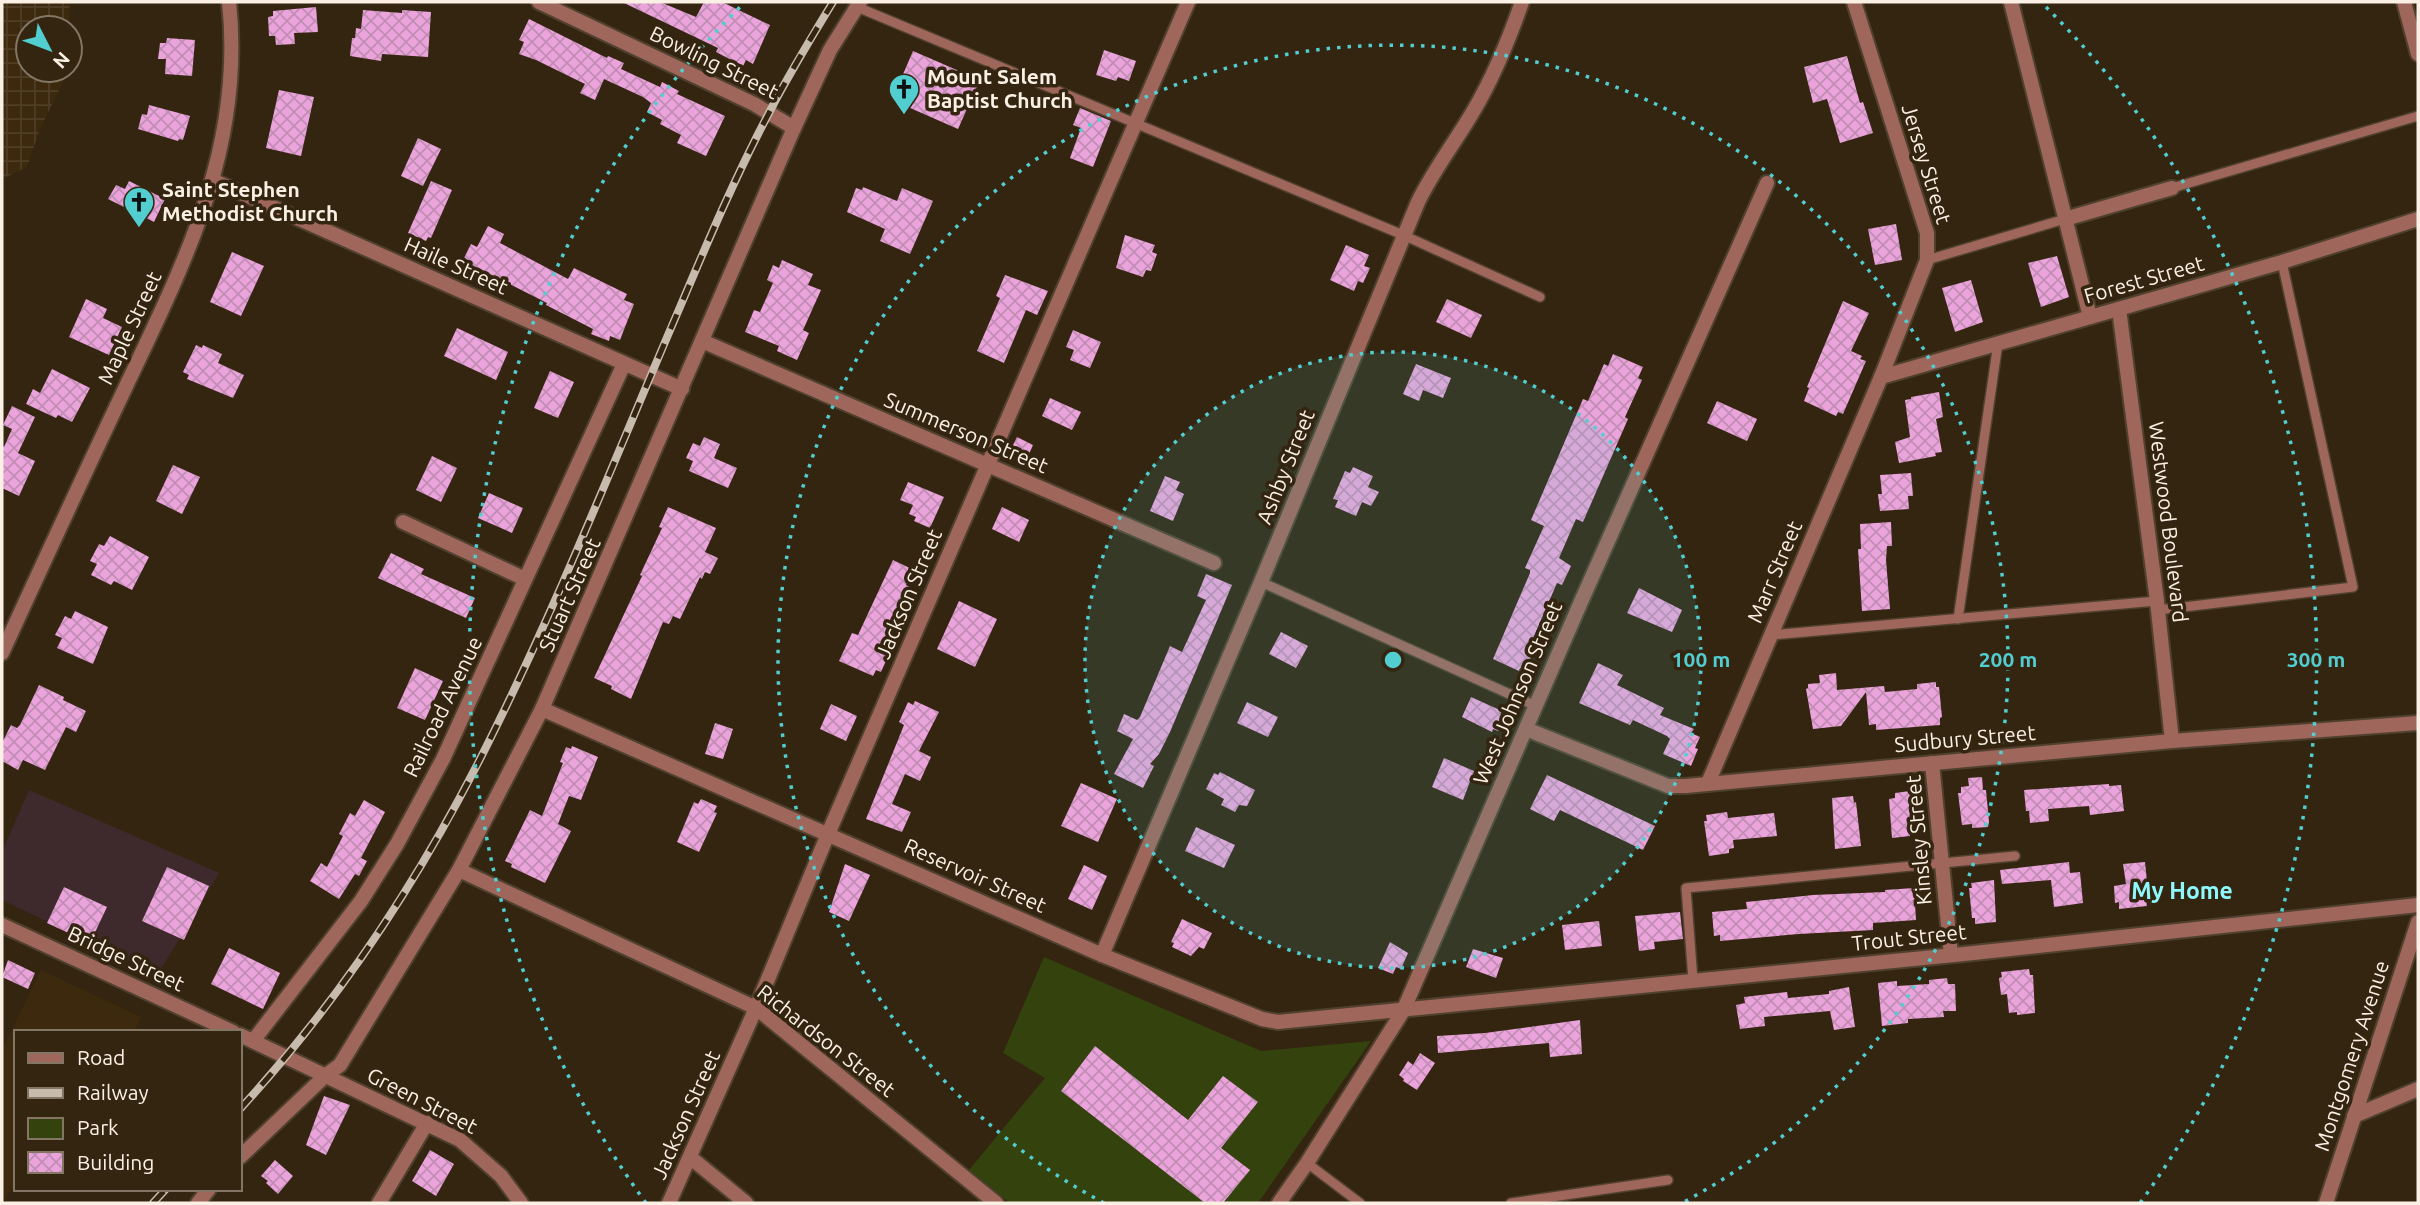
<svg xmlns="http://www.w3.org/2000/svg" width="2420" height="1205" font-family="Ubuntu,sans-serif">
	<defs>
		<pattern id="industrial-grid" width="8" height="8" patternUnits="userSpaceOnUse" patternTransform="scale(1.75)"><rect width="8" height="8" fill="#3c290e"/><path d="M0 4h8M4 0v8" fill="none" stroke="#4f3e25"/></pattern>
		<pattern id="building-cross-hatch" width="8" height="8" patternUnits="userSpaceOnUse" patternTransform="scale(1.75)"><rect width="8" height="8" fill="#eaa4db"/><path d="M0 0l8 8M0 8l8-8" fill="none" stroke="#c28db5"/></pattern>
	</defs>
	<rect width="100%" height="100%" fill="#342511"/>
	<polygon fill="#3e2a2c" points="29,790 219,873 158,974 2,900 2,852"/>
	<polygon fill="url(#industrial-grid)" points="2,2 70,2 68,28 28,28 28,70 63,70 62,84 40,129 27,167 2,179"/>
	<polygon fill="#3c290e" points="41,970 141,1017 134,1032 16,1032 16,1184 2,1202 2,1050"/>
	<polygon fill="#34430d" points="1044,957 1261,1051 1371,1041 1258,1203 1010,1203 969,1170 1045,1078 1003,1053"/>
	<g fill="url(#building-cross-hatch)">
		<polygon points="622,2 660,2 696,17 704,2 722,2 770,25 753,64 746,60 743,66 716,52 718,48"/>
		<polygon points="316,7 318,32 294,33 295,44 276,45 275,36 269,36 268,17 273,16 273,11"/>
		<polygon points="363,10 402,13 402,10 431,12 428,57 382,54 381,61 350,56 352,38 355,38 356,28 361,29"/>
		<polygon points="529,19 607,58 608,56 624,63 621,69 660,87 662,82 679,91 677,94 725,116 706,156 677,143 681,135 660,124 662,120 647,112 651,103 643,97 604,79 595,100 580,93 585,84 536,60 519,54 524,42 519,40"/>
		<polygon points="167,38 195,40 192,76 165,74 166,59 158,59 160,43 166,43"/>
		<polygon points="1104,50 1136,61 1129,81 1118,77 1116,81 1096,75"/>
		<polygon points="913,51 980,80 958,129 892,100"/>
		<polygon points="1847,56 1860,103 1863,102 1873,133 1840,143 1827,99 1813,103 1804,67"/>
		<polygon points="279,90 314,97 301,156 266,148"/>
		<polygon points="149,105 190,116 183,140 179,139 178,141 138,129 142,114 147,115"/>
		<polygon points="1080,108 1111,121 1093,167 1070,158 1081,128 1073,125"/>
		<polygon points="418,138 441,149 423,186 401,176"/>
		<polygon points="129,181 165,199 154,222 108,199 116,185 125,189"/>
		<polygon points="431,181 452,190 431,238 428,237 426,241 408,233"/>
		<polygon points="863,187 897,201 902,188 933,201 910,254 880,241 885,229 847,212 856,188 862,190"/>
		<polygon points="1896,224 1902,260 1875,265 1868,229"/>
		<polygon points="488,226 504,234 500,243 568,279 574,268 627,294 624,300 634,304 620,340 610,336 609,341 591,334 593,329 546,305 547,303 478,268 476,272 461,264 471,244 477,247"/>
		<polygon points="1125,235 1155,245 1152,252 1157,254 1151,271 1146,270 1143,277 1116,268"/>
		<polygon points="1346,245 1369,255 1364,266 1370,268 1363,283 1358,281 1354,291 1330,280"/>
		<polygon points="232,252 264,266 241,316 210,302"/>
		<polygon points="2057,256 2069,297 2041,307 2028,263"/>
		<polygon points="782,260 813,274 808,285 821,290 803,330 809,333 797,360 777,351 779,346 745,332 754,310 760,312 773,283 767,280 773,265 779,268"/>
		<polygon points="1005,275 1048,291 1037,315 1026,310 1004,363 977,351 1000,298 996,296"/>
		<polygon points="1971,280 1983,322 1955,332 1942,288"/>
		<polygon points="86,299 107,309 103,318 122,327 109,355 69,337"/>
		<polygon points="1447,299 1482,315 1471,338 1436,322"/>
		<polygon points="1843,301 1869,313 1851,351 1862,356 1860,359 1866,361 1843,414 1838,412 1836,416 1804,401 1809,388 1807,387"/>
		<polygon points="457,328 508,352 496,380 444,356"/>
		<polygon points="1073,330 1101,342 1090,368 1070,360 1074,350 1066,347"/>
		<polygon points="196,345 202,348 203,345 222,354 218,363 244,375 233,398 187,379 189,375 183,372"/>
		<polygon points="1613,354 1643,367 1638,378 1642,380 1625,417 1628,419 1583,522 1576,519 1559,558 1571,566 1562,585 1557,583 1528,650 1533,652 1525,671 1520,668 1519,671 1493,659 1530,573 1530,570 1525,568 1544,526 1531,520 1583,399 1588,401 1604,364 1608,366"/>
		<polygon points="1416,364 1451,378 1443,398 1423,390 1419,401 1403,394"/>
		<polygon points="52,369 90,388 72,422 58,415 56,418 26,404 33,389 40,393"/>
		<polygon points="550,371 574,382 558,418 534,408"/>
		<polygon points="1939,392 1943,417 1936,419 1942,452 1935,453 1936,456 1899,463 1895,442 1910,437 1905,400 1911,399 1911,397"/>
		<polygon points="1050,398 1081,412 1072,430 1042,416"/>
		<polygon points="1717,401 1757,419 1747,441 1707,423"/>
		<polygon points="12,406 35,417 18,453 35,461 19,496 2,488 2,446 4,447 12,429 3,425"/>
		<polygon points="704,437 720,444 714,458 737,468 728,488 689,471 693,461 686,458 693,443 700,446"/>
		<polygon points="1017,437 1033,445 1025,463 1008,455"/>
		<polygon points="432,456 457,468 441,502 416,490"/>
		<polygon points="173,465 200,477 182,514 156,501"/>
		<polygon points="1353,467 1373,476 1368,487 1379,492 1371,506 1362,502 1356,516 1335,507 1338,500 1333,499 1345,471 1350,473"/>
		<polygon points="1911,473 1913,496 1908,496 1909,509 1880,511 1878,494 1882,494 1880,475"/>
		<polygon points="1165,476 1180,482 1176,490 1184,494 1173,521 1150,511"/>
		<polygon points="908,482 944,497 930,528 914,521 916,517 909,514 913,505 900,500"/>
		<polygon points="489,493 523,508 512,533 478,518"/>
		<polygon points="668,507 716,528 705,552 718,558 710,574 705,572 702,579 700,577 680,619 673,616 669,624 663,622 631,699 611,689 612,686 594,678 642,576 640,575 662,528 659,527"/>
		<polygon points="1002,507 1029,520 1019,542 992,529"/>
		<polygon points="1891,522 1892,546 1887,546 1886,560 1890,609 1862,611 1858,549 1861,549 1860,524"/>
		<polygon points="110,536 149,557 132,590 114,581 111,585 91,575 97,564 90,561 99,544 104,546"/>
		<polygon points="391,553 424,569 421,574 475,598 466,618 378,578"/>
		<polygon points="893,560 914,570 906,585 912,588 883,651 889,654 881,672 876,670 873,676 839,661 852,633 858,635"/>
		<polygon points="1206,574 1232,585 1170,732 1159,754 1150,764 1154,766 1143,788 1114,774 1133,739 1117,731 1124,714 1137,720 1140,717 1170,646 1182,652 1206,600 1197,596"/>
		<polygon points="1639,588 1682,610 1672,632 1627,613"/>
		<polygon points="959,601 997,619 975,667 937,649"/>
		<polygon points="75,611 108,627 93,664 57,648 62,638 55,635 65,616 71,619"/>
		<polygon points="1281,632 1308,646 1296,668 1269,654"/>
		<polygon points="1598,663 1623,675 1617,685 1664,708 1660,715 1694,729 1691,733 1700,737 1695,748 1698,749 1691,766 1663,754 1670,739 1667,736 1633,720 1630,725 1579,703"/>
		<polygon points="415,668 443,681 425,720 397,708"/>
		<polygon points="1836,673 1837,690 1884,686 1885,692 1917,689 1917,684 1936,682 1936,687 1939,687 1942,717 1940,718 1940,725 1876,730 1876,724 1869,725 1866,692 1841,726 1813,729 1806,689 1808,688 1808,684 1820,683 1819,675"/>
		<polygon points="39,685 64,697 63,700 86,711 76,732 66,727 45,770 23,760 18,770 2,761 2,743 11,725 17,728 20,725"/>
		<polygon points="1471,697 1502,711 1500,714 1505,716 1498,731 1493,729 1492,732 1462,717"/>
		<polygon points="915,701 939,712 919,751 931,757 920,781 905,774 892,804 911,812 902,832 866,819 904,725 899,722 908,702 913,705"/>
		<polygon points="1247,702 1278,717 1268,737 1237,723"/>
		<polygon points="831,704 857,716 846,741 820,729"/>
		<polygon points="715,723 733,729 723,759 705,754"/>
		<polygon points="572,746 598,757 581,800 569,796 558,824 571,831 545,883 511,867 512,864 505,861 530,810 542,816 563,763 560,762 566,747 571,749"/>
		<polygon points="1444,758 1474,771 1463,800 1432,787"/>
		<polygon points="1220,772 1255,790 1247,806 1239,805 1235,812 1221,805 1224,799 1206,789 1214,773 1218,775"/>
		<polygon points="1547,775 1655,826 1643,850 1560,810 1554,821 1530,809"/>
		<polygon points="1982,777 1983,790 1986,790 1989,822 1988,827 1972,828 1972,824 1962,825 1958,793 1961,793 1961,787 1969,786 1968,778"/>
		<polygon points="1081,783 1117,799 1098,842 1061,826"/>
		<polygon points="2109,784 2109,786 2121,785 2124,811 2090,815 2089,806 2048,809 2049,821 2030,823 2029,811 2026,811 2024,790"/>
		<polygon points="1910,791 1911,797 1915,796 1917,827 1910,827 1910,836 1892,838 1889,799 1895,798 1895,793"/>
		<polygon points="1853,796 1854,803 1856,802 1861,846 1835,849 1832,798"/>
		<polygon points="701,799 717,806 714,812 717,813 699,852 677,842 694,802 698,804"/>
		<polygon points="364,800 385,812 361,858 367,861 359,876 355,874 339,899 310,881 321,863 327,867 343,836 339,834 350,813 355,816"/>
		<polygon points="1727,812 1728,818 1774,813 1777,836 1733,840 1734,848 1729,849 1729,853 1709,856 1704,821 1707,821 1706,815"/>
		<polygon points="1196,827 1235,845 1224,868 1185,851"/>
		<polygon points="2069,862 2070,873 2080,872 2083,903 2054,907 2051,880 2002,884 2000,870"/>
		<polygon points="2145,862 2149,900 2146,900 2147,906 2119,909 2119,902 2115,903 2114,886 2126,884 2123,864"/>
		<polygon points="845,864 870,875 849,921 829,912"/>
		<polygon points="1084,865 1107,876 1092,910 1068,899"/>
		<polygon points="167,867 209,886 184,940 142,921"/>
		<polygon points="1994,880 1996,922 1975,924 1975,918 1972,918 1969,888 1972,888 1971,883"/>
		<polygon points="64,887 107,907 90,943 47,923"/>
		<polygon points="1914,888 1916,920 1873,923 1873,930 1799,934 1720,941 1720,935 1714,936 1712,912 1747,909 1746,902 1813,895 1885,892 1885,890"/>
		<polygon points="1680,912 1683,939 1654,942 1655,949 1639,951 1635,916"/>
		<polygon points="1182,919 1212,933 1204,949 1199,947 1191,956 1172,947 1174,943 1171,942"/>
		<polygon points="1599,921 1602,946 1565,950 1562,925"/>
		<polygon points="1390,942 1408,953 1401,969 1396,967 1393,974 1378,968"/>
		<polygon points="229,948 280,973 263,1009 211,984"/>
		<polygon points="1473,949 1503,958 1496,978 1466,967"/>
		<polygon points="8,960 35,973 28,989 2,977"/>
		<polygon points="2029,969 2030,975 2033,975 2035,1013 2017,1015 2017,1012 2009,1013 2007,994 2001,995 1999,978 2002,977 2001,972"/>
		<polygon points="1947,978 1948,984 1955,984 1956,1011 1943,1011 1944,1017 1908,1019 1908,1023 1882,1026 1878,983 1897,981 1897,986 1929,984 1929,980"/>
		<polygon points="1849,987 1855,1027 1834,1030 1830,1011 1764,1017 1765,1026 1740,1029 1736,1005 1745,1003 1744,997 1787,992 1788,998 1829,994 1829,991"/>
		<polygon points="1580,1020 1582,1054 1550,1057 1549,1043 1438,1053 1437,1036 1485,1033"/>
		<polygon points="1095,1046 1188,1120 1223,1076 1258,1102 1221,1148 1250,1170 1223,1203 1205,1203 1061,1091"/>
		<polygon points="1420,1053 1435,1063 1417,1090 1403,1081 1404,1079 1399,1075 1408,1061 1413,1065"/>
		<polygon points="324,1096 350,1105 326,1155 306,1145"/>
		<polygon points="430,1150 454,1164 436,1196 412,1181"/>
		<polygon points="275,1160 293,1176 278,1194 266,1183 268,1181 261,1176"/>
	</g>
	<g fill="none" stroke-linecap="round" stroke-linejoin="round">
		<g stroke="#50412f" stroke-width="12">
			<g id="service">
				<polyline points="857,7 1403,235 1540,297"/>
				<polyline points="2172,188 2418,116"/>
				<polyline points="1927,260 2065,219"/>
				<polyline points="1261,582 1536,706"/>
				<polyline points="2158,610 2353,587 2282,262"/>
				<polyline points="1958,619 1998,343"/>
				<polyline points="1771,635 2157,601"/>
				<polyline points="1693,980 1686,888 2015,856"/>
				<polyline points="1307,1163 1360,1203"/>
				<polyline points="1511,1203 1668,1180"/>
			</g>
		</g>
		<g stroke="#50412f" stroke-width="18">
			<g id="minor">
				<polyline points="539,2 754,104 794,128"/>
				<polyline points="2011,2 2090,317"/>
				<polyline points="2404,2 2418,54"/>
				<polyline points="214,181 682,389"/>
				<polyline points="2065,219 2172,188"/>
				<polyline points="2119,309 2157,601 2172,741"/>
				<polyline points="702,341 1214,563"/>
				<polyline points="1881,377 2282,262 2418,219"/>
				<polyline points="403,522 525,579"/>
				<path d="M 2,653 C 41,568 80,483 120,399 C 181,269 245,151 229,2"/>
				<polyline points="542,709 1102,955 1262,1019 1278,1022 1964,954 2418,905"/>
				<polyline points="1526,729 1668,786 1686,786 2172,741 2418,723"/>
				<polyline points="1932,763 1951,955"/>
				<polyline points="1708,783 1881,377 1927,260 1927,233 1854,2"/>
				<polyline points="459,870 756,1008 996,1203"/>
				<path d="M 1102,955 L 1261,582 L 1418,202 C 1434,169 1456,141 1474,110 C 1494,76 1509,39 1522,2"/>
				<polyline points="253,1041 361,901 397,844 443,759 624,364"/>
				<polyline points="2354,1116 2418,1089"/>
				<polyline points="240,1157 325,1076"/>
				<polyline points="691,1158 746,1203"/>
				<polyline points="198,1203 209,1189"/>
				<polyline points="379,1203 427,1123"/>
				<polyline points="669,1203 756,1008 828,834 1188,2"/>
				<polyline points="1279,1203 1307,1163 1403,1011 1580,604 1767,183"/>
				<polyline points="2326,1203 2418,922"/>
			</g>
		</g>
		<g stroke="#50412f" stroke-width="18">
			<g id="tertiary">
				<polyline points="2,925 233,1032"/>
				<polyline points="240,1035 460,1140 501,1176 521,1203"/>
				<polyline points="325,1076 340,1065 459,870 542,709 794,128 830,50 860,2"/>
			</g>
		</g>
		<use href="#service" stroke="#9f665b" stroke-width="9"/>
		<use href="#minor" stroke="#9f665b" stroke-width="14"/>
		<use href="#tertiary" stroke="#9f665b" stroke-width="14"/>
		<g stroke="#c6bbac" stroke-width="8">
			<g id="rail">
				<path d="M 240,1109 C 334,1007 413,889 477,765 C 553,617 614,460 680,307 C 708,241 736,175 770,111 C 789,74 811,38 833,2"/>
				<polyline points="153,1203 166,1189"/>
			</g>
		</g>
		<use href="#rail" stroke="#342511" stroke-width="5" stroke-dasharray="16" stroke-linecap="butt"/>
	</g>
	<circle cx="1393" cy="660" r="308" fill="#52cdd0" fill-opacity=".12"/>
	<g fill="none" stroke="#52cdd0" stroke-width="3.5" stroke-dasharray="3.5 7">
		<circle cx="1393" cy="660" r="308"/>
		<path d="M1104 1203A615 615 0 1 1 1682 1203"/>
		<path d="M646 1203A923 923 0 0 1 740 7M2046 7A923 923 0 0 1 2140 1203"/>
	</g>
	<defs>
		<g id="church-pin" transform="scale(1.575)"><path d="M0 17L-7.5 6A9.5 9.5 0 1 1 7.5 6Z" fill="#52cdd0" stroke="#342511"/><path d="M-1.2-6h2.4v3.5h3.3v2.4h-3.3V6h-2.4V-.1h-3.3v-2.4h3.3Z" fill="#111"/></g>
	</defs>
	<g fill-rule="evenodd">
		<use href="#church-pin" x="904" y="89"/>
		<use href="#church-pin" x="139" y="202"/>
	</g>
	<g text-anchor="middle" stroke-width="7" stroke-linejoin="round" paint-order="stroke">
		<g font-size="21" fill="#faf0e4" stroke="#342511">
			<text transform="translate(714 63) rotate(26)" y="7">Bowling Street</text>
			<text transform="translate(1926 164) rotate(73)" y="7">Jersey Street</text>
			<text transform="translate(456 266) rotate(24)" y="7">Haile Street</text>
			<text transform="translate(2144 280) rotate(-16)" y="7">Forest Street</text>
			<text transform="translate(130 328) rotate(-65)" y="7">Maple Street</text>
			<text transform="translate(966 433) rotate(23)" y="7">Summerson Street</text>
			<text transform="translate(1286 467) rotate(-68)" y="7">Ashby Street</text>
			<text transform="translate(2168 522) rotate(83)" y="7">Westwood Boulevard</text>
			<text transform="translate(1775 572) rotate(-67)" y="7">Marr Street</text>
			<text transform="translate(909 594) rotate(-67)" y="7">Jackson Street</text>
			<text transform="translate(570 595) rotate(-66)" y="7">Stuart Street</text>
			<text transform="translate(1518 693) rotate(-67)" y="7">West Johnson Street</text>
			<text transform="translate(443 707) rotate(-64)" y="7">Railroad Avenue</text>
			<text transform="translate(1965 739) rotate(-5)" y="7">Sudbury Street</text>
			<text transform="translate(1919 840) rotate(-95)" y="7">Kinsley Street</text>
			<text transform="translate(975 876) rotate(24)" y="7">Reservoir Street</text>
			<text transform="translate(1909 938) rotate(-6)" y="7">Trout Street</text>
			<text transform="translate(126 959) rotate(25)" y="7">Bridge Street</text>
			<text transform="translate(826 1041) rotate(38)" y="7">Richardson Street</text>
			<text transform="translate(2352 1056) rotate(-72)" y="7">Montgomery Avenue</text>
			<text transform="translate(422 1101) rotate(27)" y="7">Green Street</text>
			<text transform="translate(686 1115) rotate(-66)" y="7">Jackson Street</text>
		</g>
		<g font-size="21" font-weight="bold" fill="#faf0e4" stroke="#342511" text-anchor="start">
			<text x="927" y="84">Mount Salem<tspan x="927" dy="24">Baptist Church</tspan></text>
			<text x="162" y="197">Saint Stephen<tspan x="162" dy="24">Methodist Church</tspan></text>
		</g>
		<g font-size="23" font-weight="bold" fill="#8ef9fc" stroke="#342511">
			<text x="2182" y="899">My Home</text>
		</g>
	</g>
	<circle cx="1393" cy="660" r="10" fill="#52cdd0" stroke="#342511" stroke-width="3.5"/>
	<g font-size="21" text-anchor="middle" font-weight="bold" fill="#52cdd0" stroke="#342511" stroke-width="7" stroke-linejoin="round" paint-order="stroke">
		<text x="1701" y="667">100 m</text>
		<text x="2008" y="667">200 m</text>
		<text x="2316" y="667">300 m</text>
	</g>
	<rect width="2420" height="1205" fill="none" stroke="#faf0e4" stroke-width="7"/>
	<rect x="14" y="1030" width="228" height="161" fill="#342511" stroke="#837665" stroke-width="2"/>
	<rect x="28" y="1053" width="35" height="10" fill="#9f665b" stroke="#837665" stroke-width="2"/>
	<text x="77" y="1065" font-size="21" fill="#faf0e4">Road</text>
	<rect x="28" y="1088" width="35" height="10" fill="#c6bbac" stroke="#837665" stroke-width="2"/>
	<text x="77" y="1100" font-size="21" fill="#faf0e4">Railway</text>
	<rect x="28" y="1118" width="35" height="21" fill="#34430d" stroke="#837665" stroke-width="2"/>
	<text x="77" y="1135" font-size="21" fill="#faf0e4">Park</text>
	<rect x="28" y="1152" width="35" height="21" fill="url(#building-cross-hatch)" stroke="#837665" stroke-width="2"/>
	<text x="77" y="1170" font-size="21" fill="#faf0e4">Building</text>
	<g transform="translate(49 49) rotate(132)"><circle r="33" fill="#342511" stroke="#837665" stroke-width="2"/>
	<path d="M0-5L12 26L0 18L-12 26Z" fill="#52cdd0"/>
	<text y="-10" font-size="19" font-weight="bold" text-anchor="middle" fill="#faf0e4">N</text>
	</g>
</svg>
